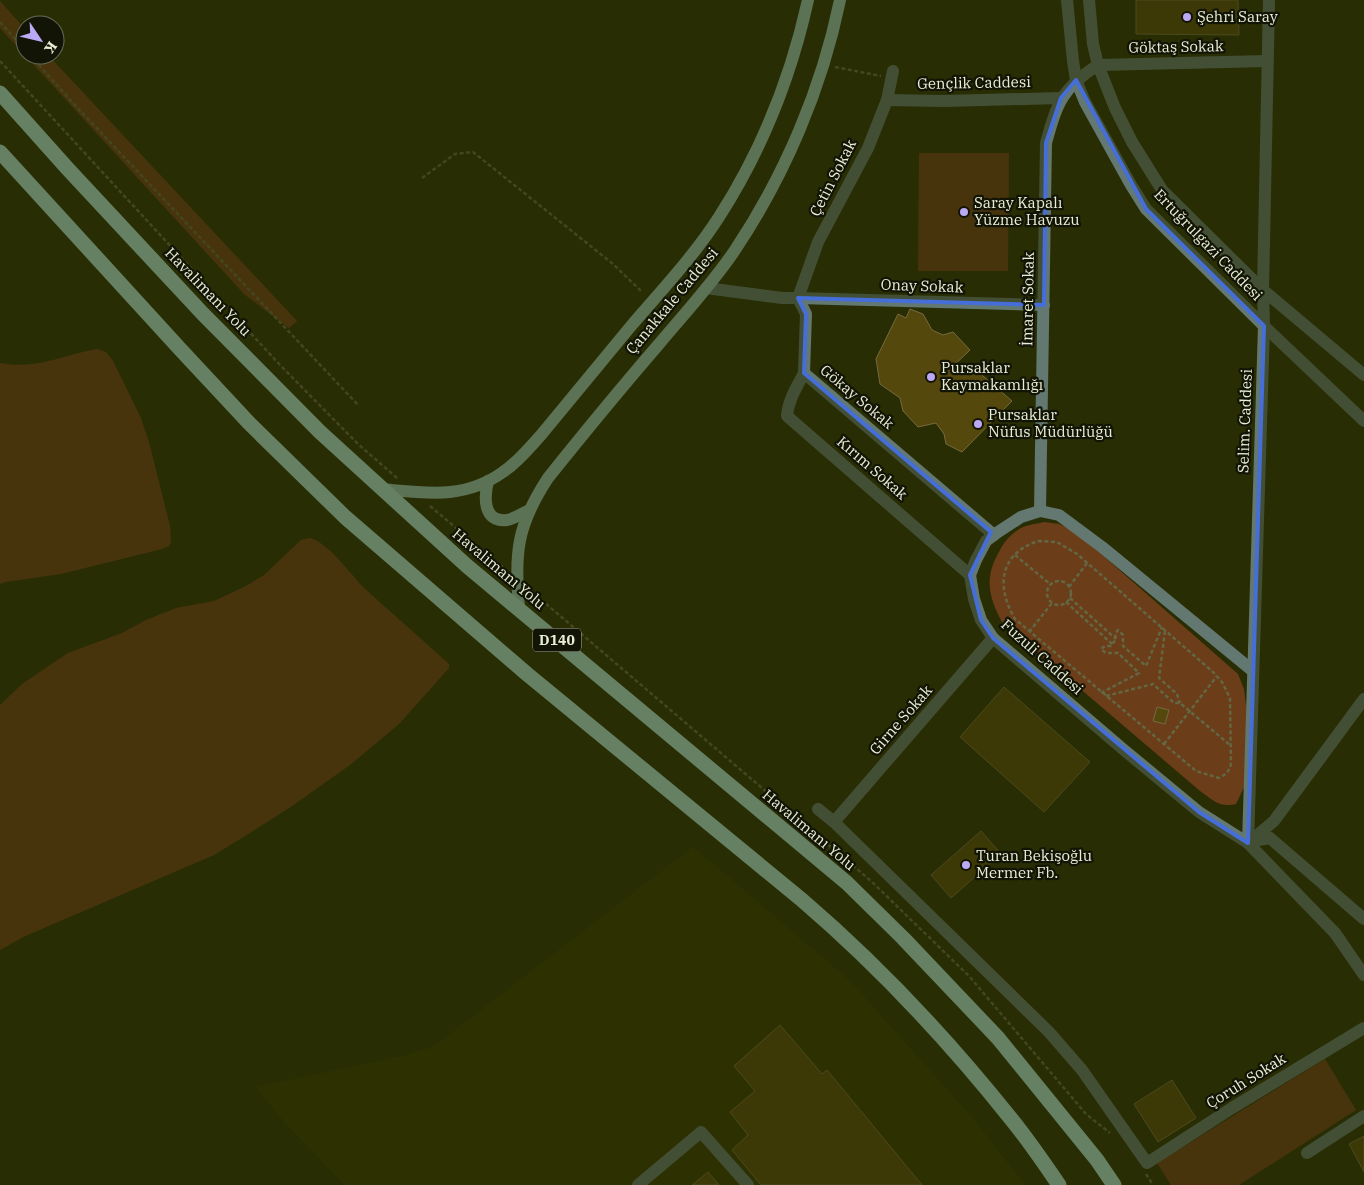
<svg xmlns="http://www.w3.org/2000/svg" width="1364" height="1185" font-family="'IBM Plex Serif',serif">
	<rect width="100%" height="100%" fill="#292d03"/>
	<polygon fill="#313601" points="693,847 850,981 976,1122 1025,1185 345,1185 286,1124 256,1087 403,1056 433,1047"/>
	<g fill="#6c3d19">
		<polygon points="0,1 25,29 25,55 48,55 297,321 289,328 245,295 0,28"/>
		<polygon points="919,153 1009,153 1008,271 918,271"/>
		<path d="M 97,349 L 106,352 L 113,361 L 141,418 L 149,442 L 170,526 L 171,542 L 169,546 L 162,549 L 61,574 L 5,582 L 0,584 L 0,363 C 38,370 62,355 97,349 Z"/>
		<path d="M 1044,522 L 1059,524 L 1076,532 L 1238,674 L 1244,689 L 1246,705 L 1246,783 L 1236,804 C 1219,808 1213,800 1200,791 L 1002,622 C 988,596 984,577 1000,550 C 1004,542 1011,534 1018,530 C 1024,525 1036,524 1044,522 Z"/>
		<path d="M 310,538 C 327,542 350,573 363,587 C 391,613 421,638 449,664 L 449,668 L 399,724 L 350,765 L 292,806 L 245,836 L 214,855 L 23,937 L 0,950 L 0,705 L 22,684 L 68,653 L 122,633 L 146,620 L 176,608 L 214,601 L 246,586 L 264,575 L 301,540 Z"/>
		<polygon points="1325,1059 1356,1110 1239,1185 1171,1185 1157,1163"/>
	</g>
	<g fill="#55480c" stroke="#756a41">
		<polygon points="1136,0 1238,0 1239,35 1136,34"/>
		<polygon points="910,309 923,314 932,330 943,335 953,332 970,350 950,369 976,370 1012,401 962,452 946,444 944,434 936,423 918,427 903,411 900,398 880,384 876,359 898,314 906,318"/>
		<polygon points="1004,687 1090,762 1044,812 960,737"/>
		<polygon points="1157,707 1169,710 1165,724 1153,721"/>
		<polygon points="981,831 1001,854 951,898 931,875"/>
		<polygon points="780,1025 822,1074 827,1070 922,1185 761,1185 732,1150 748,1135 730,1112 755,1091 734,1066"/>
		<polygon points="1172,1080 1196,1118 1158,1142 1134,1104"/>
		<polygon points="1364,1136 1364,1172 1349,1144"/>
		<polygon points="708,1172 719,1185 692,1185"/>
	</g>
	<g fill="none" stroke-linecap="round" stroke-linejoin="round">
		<g stroke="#636743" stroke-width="2.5" stroke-dasharray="4 2.5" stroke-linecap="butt">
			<polyline points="0,22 25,50"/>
			<polyline points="30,55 73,103 359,406"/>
			<polyline points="0,61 280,365 358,444 397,478"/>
			<polyline points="835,67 881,76"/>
			<polyline points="422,178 455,154 473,152 613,264 642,292"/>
			<polyline points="430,506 506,570"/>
			<path d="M 1038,541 L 1057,542 L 1077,554 L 1213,672 L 1222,682 L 1230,698 L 1231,764 C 1229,771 1227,774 1219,778 L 1196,771 L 1015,619 C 996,587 999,554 1038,541 Z"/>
			<polyline points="1015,555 1050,584"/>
			<circle cx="1059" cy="593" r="12"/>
			<polyline points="1069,587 1087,563"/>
			<polyline points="531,591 871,881 969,976 1086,1114 1110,1133"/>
			<polyline points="1070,598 1116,639"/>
			<polyline points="1066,602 1112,644"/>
			<polyline points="1165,631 1159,678 1177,694 1180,703"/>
			<polyline points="1029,632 1052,603"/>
			<polyline points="1101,693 1139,673 1118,653 1106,653 1101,649 1105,646 1111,646 1116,639 1115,634 1118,630 1123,635 1123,646 1146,666 1162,627"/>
			<polyline points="1106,696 1153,684 1174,703 1180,703 1230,745"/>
			<polyline points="1164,744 1217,676"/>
			<polyline points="1146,1174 1153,1185"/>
		</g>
		<g stroke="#627871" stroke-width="12">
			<polyline points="1067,0 1073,61 1076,80 1085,102 1131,185 1146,209 1264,326 1364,421"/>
			<polyline points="1089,0 1093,44 1098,65 1115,108 1132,142 1162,190 1263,290 1364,375"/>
			<polyline points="893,71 887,100 868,148 818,242 798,298 1044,305"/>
			<polyline points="887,100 945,101 1061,98"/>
			<polyline points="706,288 782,298 798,298 806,314 804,373 994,535"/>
			<path d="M 804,373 C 797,387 788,400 787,416 L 970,575"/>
			<path d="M 1040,511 L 1046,143 C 1057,103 1062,88 1098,65 L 1267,61"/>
			<polyline points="1253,671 1102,547 1059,515 1040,511 1021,517 998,532 986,541 976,560 970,575 974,599 981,620 993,638 1124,750 1199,812 1248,843 1335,933 1364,975"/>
			<polyline points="818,809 834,822 1049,1032 1082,1070 1147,1163 1232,1108 1364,1028"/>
			<polyline points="834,822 993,638"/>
			<polyline points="1253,841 1270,838 1364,919"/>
			<polyline points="1248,843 1264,326 1263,290 1269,0"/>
			<polyline points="1248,843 1274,821 1364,699"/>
			<polyline points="1307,1153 1364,1116"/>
			<polyline points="638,1185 701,1132 748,1185"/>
		</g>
		<g stroke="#98c6b9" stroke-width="12">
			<path d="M 488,481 C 484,497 483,523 507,520 C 514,519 523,513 529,510"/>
			<path d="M 381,489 C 426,493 464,500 503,472 C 518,462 529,448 541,435 C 571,399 601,362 631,326 C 661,291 694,256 719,217 C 762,150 791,77 808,0"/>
			<path d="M 519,608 C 515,552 516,527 548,478 C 584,433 621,388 659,344 C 685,313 713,283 735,250 C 785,175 822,88 840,0"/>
		</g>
		<g stroke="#ade5d5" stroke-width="15">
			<polyline points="0,93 67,168 203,314 320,432 467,566 847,883 903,938 998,1038 1097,1160 1114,1185"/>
			<path d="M 0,152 L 180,349 L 249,423 L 345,517 L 527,674 L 802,900 C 879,966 949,1041 1012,1120 C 1029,1141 1044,1163 1059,1185"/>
		</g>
	</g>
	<path d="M0 0H1364V1185H0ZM 1076,80 L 1146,209 L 1264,326 L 1248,843 L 1199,812 L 993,638 L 981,620 L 970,575 L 991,532 L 804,373 L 806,314 L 798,298 L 1044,305 L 1046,143 L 1061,98 Z" fill="#292d03" fill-opacity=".55" fill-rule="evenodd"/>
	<path fill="none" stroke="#466ed8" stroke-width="4" stroke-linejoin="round" d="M 1076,80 L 1146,209 L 1264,326 L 1248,843 L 1199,812 L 993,638 L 981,620 L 970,575 L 991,532 L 804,373 L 806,314 L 798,298 L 1044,305 L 1046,143 L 1061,98 Z"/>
	<g fill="#bca9f5" stroke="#121405" stroke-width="2">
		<circle cx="1187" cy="17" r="5"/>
		<circle cx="964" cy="212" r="5"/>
		<circle cx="931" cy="377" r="5"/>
		<circle cx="978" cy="424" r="5"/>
		<circle cx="966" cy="865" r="5"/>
	</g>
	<g text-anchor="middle" stroke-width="4.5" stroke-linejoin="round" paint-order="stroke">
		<rect fill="#121405" stroke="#a8ad98" stroke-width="1" x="533" y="628.5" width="48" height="23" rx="4"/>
		<g font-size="14" font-weight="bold" fill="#e9eed7">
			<text x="557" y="645">D140</text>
		</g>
		<g font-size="15" fill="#e9eed7" stroke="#121405" text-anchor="start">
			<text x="1197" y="22">Şehri Saray</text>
			<text x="974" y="208">Saray Kapalı<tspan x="974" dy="17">Yüzme Havuzu</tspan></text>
			<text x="941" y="373">Pursaklar<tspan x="941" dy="17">Kaymakamlığı</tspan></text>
			<text x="988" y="420">Pursaklar<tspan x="988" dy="17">Nüfus Müdürlüğü</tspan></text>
			<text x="976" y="861">Turan Bekişoğlu<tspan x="976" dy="17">Mermer Fb.</tspan></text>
		</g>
		<g font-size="15" fill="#e9eed7" stroke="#121405">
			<text transform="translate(1176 47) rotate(-1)" y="5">Göktaş Sokak</text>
			<text transform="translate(974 83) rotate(-1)" y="5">Gençlik Caddesi</text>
			<text transform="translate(833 178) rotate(-63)" y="5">Çetin Sokak</text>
			<text transform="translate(1208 245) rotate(46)" y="5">Ertuğrulgazi Caddesi</text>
			<text transform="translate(922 286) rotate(2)" y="5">Onay Sokak</text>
			<text transform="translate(208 292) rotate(46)" y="5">Havalimanı Yolu</text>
			<text transform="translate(1028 299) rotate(-89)" y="5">İmaret Sokak</text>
			<text transform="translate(672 301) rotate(-50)" y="5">Çanakkale Caddesi</text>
			<text transform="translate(857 397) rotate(40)" y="5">Gökay Sokak</text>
			<text transform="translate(1245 421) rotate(-88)" y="5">Selim. Caddesi</text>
			<text transform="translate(872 468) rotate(41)" y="5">Kırım Sokak</text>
			<text transform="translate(499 569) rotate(40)" y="5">Havalimanı Yolu</text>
			<text transform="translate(1042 657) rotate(42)" y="5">Fuzuli Caddesi</text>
			<text transform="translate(901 720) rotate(-49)" y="5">Girne Sokak</text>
			<text transform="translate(809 830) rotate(40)" y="5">Havalimanı Yolu</text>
			<text transform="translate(1246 1081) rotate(-32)" y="5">Çoruh Sokak</text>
		</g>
	</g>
	<g transform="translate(40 40) rotate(125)"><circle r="24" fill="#121405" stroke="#686b59"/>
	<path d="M0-4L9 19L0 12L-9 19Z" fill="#bca9f5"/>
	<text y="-8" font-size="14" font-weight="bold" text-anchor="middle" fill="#e9eed7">K</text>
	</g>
</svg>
